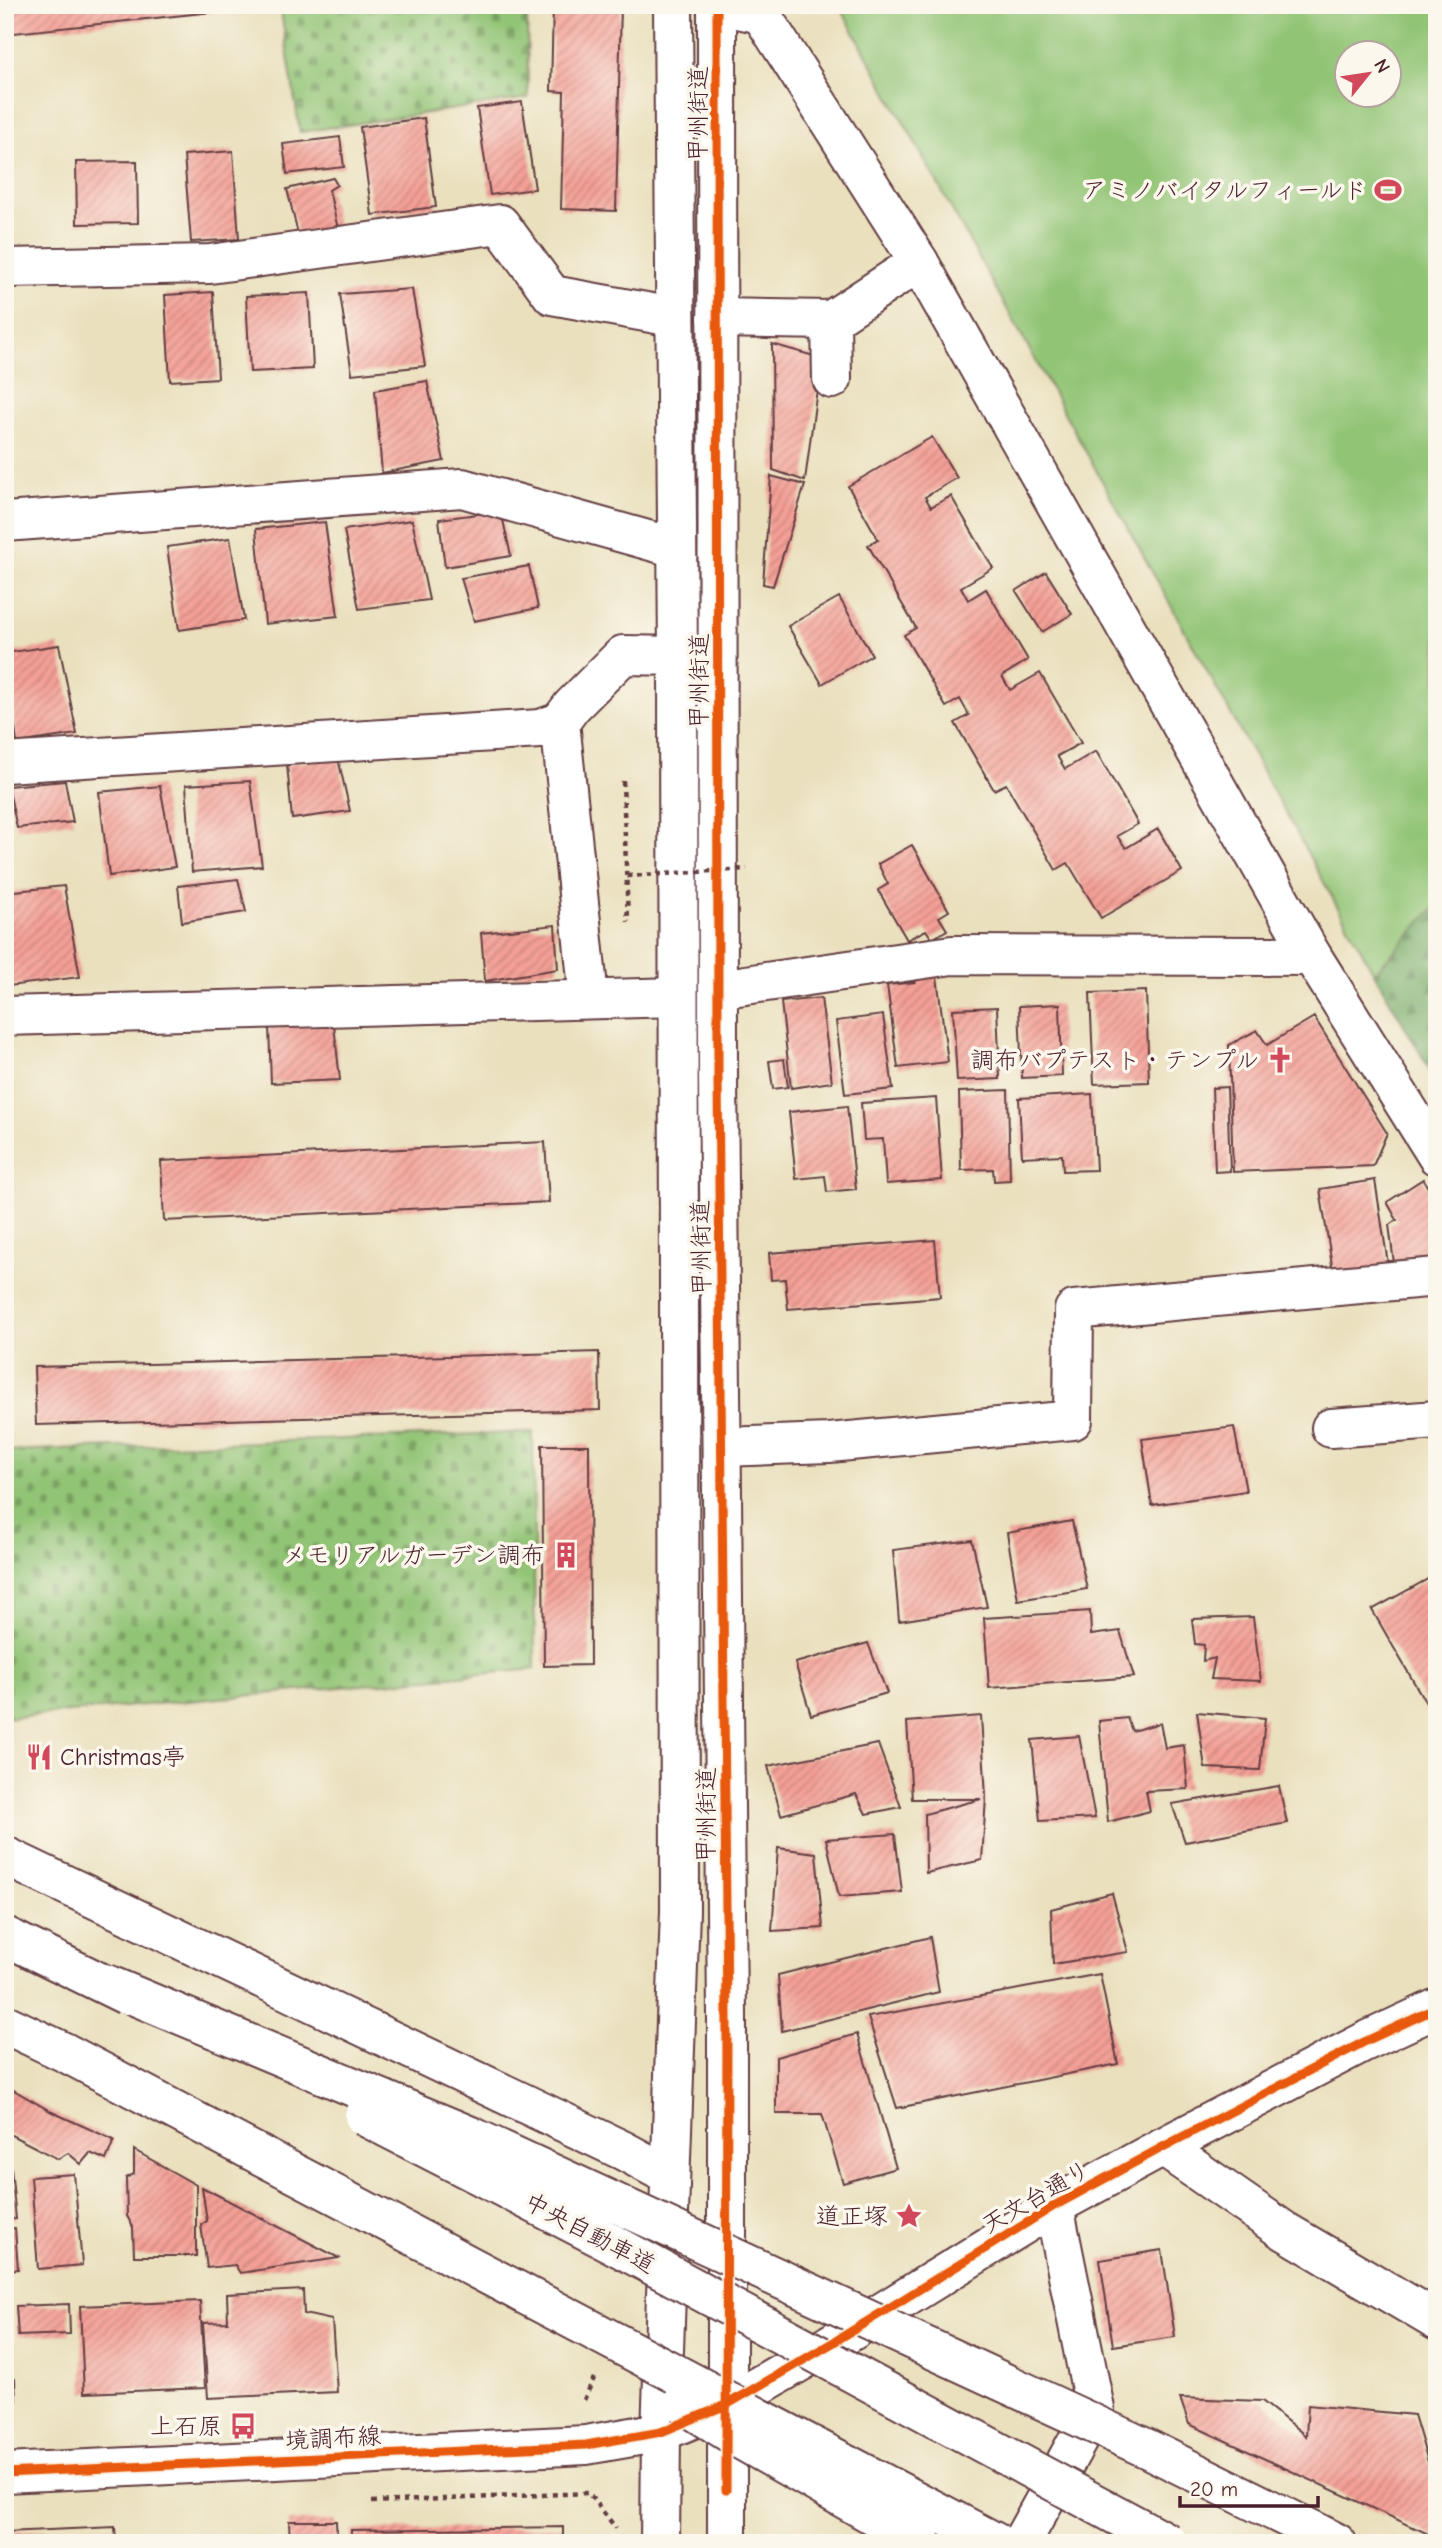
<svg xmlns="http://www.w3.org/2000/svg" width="1442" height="2548" font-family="'Comic Neue','Klee One',sans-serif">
	<defs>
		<pattern id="forest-firs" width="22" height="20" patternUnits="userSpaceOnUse" patternTransform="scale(1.75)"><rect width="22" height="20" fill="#74aa66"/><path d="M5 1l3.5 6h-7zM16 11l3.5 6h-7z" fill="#618a54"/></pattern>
		<pattern id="cemetery-stones" width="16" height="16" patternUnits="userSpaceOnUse" patternTransform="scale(1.75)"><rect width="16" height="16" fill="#91c475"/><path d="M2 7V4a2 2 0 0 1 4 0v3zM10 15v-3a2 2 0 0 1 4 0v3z" fill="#789f60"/></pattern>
		<pattern id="building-hatch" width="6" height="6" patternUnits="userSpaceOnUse" patternTransform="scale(1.75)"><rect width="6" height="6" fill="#f4a097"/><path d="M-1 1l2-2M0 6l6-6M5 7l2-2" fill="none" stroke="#c8827b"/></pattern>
	</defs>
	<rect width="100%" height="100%" fill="#fbf7ec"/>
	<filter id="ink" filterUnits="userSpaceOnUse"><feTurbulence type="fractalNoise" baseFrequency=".0143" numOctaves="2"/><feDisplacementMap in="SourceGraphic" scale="14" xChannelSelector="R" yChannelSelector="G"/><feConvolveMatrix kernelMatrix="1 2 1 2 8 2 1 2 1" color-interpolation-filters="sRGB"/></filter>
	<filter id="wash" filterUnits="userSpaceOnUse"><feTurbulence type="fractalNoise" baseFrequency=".00686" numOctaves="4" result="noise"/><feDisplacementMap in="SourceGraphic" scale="28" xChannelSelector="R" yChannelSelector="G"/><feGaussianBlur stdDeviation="1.57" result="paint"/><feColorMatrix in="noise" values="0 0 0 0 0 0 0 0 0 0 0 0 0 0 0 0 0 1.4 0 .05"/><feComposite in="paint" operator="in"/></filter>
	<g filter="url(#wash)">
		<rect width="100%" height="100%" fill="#eae0be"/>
		<polygon fill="url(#forest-firs)" stroke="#5f6448" stroke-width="2" points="1437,905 1437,1082 1374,973"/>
		<g fill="url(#cemetery-stones)" stroke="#6e7250" stroke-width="2">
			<polygon points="280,5 527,5 528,98 300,132"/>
			<polygon points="533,1432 535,1669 5,1718 5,1451"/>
		</g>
		<path fill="#91c475" stroke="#6e7250" stroke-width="2" fill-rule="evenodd" d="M 839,5 L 1437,5 L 1437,905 L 1374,973 ZM 1348,52 L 1390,52 L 1390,94 L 1348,94 Z"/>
		<g id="blocks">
			<g fill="url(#building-hatch)">
				<polygon points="5,5 221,5 221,11 5,34"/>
				<polygon points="553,5 621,5 616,211 561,209 564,92 551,91"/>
				<polygon points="522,102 535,189 490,195 477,108"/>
				<polygon points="424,118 436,207 372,215 360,127"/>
				<polygon points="340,137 344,167 287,174 283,144"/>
				<polygon points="233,151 239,239 191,242 184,155"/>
				<polygon points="137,161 138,223 77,224 76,162"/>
				<polygon points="333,178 337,185 329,190 338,229 299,238 287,189"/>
				<polygon points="412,289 425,366 352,374 340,294"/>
				<polygon points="213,292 218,378 170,381 165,295"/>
				<polygon points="309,293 313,369 250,372 246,296"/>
				<polygon points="772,344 821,358 805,481 773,470"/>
				<polygon points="427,381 444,461 382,473 375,390"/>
				<polygon points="932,437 957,478 925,497 931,507 951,496 993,568 961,587 968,600 986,589 1028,660 1002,676 1010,690 1040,673 1081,743 1057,756 1065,769 1096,751 1138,824 1117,836 1126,848 1158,829 1182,871 1101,918 1068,863 1056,870 1006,784 994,790 955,723 969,715 960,699 946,707 904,635 916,628 868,545 878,539 848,486"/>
				<polygon points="771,476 805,485 773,586 763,584"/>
				<polygon points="501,511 511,556 445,567 439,519"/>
				<polygon points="412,520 429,600 359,609 344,530"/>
				<polygon points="325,522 338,616 265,624 256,529"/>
				<polygon points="230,538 244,620 179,630 167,547"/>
				<polygon points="529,566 538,608 474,621 461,578"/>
				<polygon points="1046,572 1072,614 1042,632 1016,591"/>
				<polygon points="839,597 872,655 822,684 788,626"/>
				<polygon points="59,645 77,734 17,743 5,653"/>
				<polygon points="338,758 350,811 292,819 287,764"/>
				<polygon points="65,781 73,822 17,828 8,786"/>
				<polygon points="250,781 262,866 192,872 186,785"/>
				<polygon points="160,786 175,867 109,876 99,792"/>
				<polygon points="912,845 949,911 939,917 947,930 932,939 926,930 907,940 878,890 888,884 878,864"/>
				<polygon points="238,879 246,912 182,922 178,886"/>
				<polygon points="64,886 80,977 9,986 5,957 5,892"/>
				<polygon points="555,925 558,969 485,981 481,933"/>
				<polygon points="936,969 948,1062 898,1068 887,985 915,982 914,971"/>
				<polygon points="1146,991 1149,1082 1094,1084 1090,993"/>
				<polygon points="821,998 832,1082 791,1088 781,1002"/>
				<polygon points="1060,1004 1062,1076 1022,1078 1019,1006"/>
				<polygon points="997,1007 1000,1079 957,1081 953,1009"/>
				<polygon points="883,1015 893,1089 845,1094 836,1021"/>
				<polygon points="1314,1017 1387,1133 1373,1166 1233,1172 1229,1045 1257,1030 1267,1045"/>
				<polygon points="334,1025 340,1080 271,1083 269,1026"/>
				<polygon points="784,1059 788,1087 773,1089 769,1061"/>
				<polygon points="1227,1087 1230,1171 1215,1172 1212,1088"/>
				<polygon points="1008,1090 1010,1180 994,1181 993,1169 961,1170 959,1092"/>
				<polygon points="1092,1094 1096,1170 1063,1171 1062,1155 1022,1157 1019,1098"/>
				<polygon points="936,1098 942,1180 886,1184 883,1139 864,1140 861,1103"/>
				<polygon points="847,1106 856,1189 827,1192 825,1176 796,1179 789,1112"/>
				<polygon points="545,1142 549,1202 164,1221 161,1161"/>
				<polygon points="1423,1179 1437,1203 1437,1269 1395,1271 1389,1225 1397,1220 1387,1202"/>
				<polygon points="1375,1180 1389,1270 1334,1278 1320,1189"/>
				<polygon points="935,1240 940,1297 788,1309 785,1279 771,1280 769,1253"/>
				<polygon points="599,1352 600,1410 36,1425 34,1367"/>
				<polygon points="1234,1427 1246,1491 1152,1505 1142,1439"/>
				<polygon points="542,1445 589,1445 590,1665 544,1666"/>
				<polygon points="1072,1521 1087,1589 1018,1600 1007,1533"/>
				<polygon points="972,1540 987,1607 899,1621 893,1550"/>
				<polygon points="1437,1574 1437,1722 1372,1610"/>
				<polygon points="1090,1611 1091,1635 1120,1631 1134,1677 989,1688 984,1618"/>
				<polygon points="1253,1617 1261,1681 1211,1679 1215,1658 1203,1661 1204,1645 1195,1644 1192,1619"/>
				<polygon points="868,1643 887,1693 811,1715 795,1663"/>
				<polygon points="1197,1712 1265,1718 1260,1770 1205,1768"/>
				<polygon points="981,1716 986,1797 982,1860 926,1873 925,1814 981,1799 912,1799 907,1722"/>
				<polygon points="1127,1718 1132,1731 1160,1723 1165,1748 1184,1745 1188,1789 1146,1791 1150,1811 1108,1822 1099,1721"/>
				<polygon points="1079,1736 1095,1818 1040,1821 1032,1740"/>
				<polygon points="878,1744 901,1807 866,1814 856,1794 781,1815 768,1766"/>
				<polygon points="1279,1786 1287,1823 1185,1842 1172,1804"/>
				<polygon points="895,1834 902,1892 839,1897 826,1839"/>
				<polygon points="778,1848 816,1853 823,1928 772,1931"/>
				<polygon points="1112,1893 1128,1952 1053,1964 1051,1909"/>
				<polygon points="930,1937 939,1992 782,2031 778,1975"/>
				<polygon points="1100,1974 1118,2064 897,2108 868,2017"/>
				<polygon points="857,2034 896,2168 843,2183 822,2114 776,2114 776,2057"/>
				<polygon points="5,2085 52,2112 114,2140 106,2160 90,2153 81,2164 68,2153 58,2159 5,2132"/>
				<polygon points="134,2150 196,2185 196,2256 134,2256 133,2227 127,2216 126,2178 134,2174"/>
				<polygon points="5,2168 11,2168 16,2219 5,2220"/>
				<polygon points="74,2174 82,2265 38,2269 31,2177"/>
				<polygon points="202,2187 339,2258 240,2273 235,2265 207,2268 201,2225 207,2221"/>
				<polygon points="15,2228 18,2269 5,2270 5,2229"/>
				<polygon points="1162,2250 1175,2337 1113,2346 1100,2260"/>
				<polygon points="303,2290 304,2314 332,2320 337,2392 208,2398 203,2323 228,2322 227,2294"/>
				<polygon points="200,2301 205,2388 84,2393 80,2306"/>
				<polygon points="69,2304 70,2334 18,2336 16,2306"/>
				<polygon points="15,2379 16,2404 5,2405 5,2380"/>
				<polygon points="1180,2398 1262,2401 1306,2436 1308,2405 1414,2415 1429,2465 1437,2469 1437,2538 1189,2424"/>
				<polygon points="289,2521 336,2521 337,2543 290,2543"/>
				<polygon points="115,2527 116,2543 5,2543 5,2532"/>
				<polygon points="563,2527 563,2543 351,2543 351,2530"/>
				<polygon points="177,2538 177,2543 144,2543 144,2539"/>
			</g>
		</g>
	</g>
	<g filter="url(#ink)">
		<use href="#blocks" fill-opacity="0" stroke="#623c41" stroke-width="2"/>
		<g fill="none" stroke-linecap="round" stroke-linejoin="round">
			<g stroke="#623c41" stroke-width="42">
				<g id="minor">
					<polyline points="719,5 761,14 919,262 1312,956 1437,1156"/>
					<polyline points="5,268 210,264 500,224 552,295 673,317"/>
					<polyline points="717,318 831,320 919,262"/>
					<polyline points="831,320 832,379"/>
					<polyline points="5,522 462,488 676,548"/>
					<polyline points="560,722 589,998"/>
					<polyline points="5,763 540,729 560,722 572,706 623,655 678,656"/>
					<polyline points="718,989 952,955 1312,956"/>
					<polyline points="5,1016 678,997"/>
					<polyline points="1331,1428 1437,1420"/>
					<polyline points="723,1447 829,1443 1073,1420 1074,1310 1437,1277"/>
					<polyline points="5,1856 624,2151 670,2176"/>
					<polyline points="1163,2147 1283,2230 1437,2321"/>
					<polyline points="1021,2543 1095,2409 1054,2206"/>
				</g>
			</g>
			<g stroke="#623c41" stroke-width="42">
				<polyline id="major" points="5,2473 586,2445 661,2432 726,2405 834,2342 1054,2206 1163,2147 1364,2042 1437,2008"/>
			</g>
			<g stroke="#623c41" stroke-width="42">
				<g id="highway">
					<polyline points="717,5 718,1078 727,2015 727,2543"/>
					<polyline points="1310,2529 1337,2543"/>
					<polyline points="660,2543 661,2432 680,1911 678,656 673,5"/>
				</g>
			</g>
			<g stroke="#623c41" stroke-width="4.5" stroke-dasharray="5 5" stroke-linecap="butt">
				<polyline points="623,781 628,922"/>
				<polyline points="584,2400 594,2378"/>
				<polyline points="372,2502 588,2493 616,2528"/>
			</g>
			<use href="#minor" stroke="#fff" stroke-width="38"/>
			<use href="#major" stroke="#fff" stroke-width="38"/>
			<use href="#highway" stroke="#fff" stroke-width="38"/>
			<g stroke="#623c41" stroke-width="42" stroke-linecap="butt">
				<g id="highway-bridge">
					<polyline points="5,1936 126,1995"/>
					<polyline points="104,1983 473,2137 1148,2449 1310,2529"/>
					<polyline points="5,2024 66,2053 997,2543"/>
					<polyline points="364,2116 613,2244 1168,2543"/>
					<polyline points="682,2403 741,2440 922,2543"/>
				</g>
			</g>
			<polyline stroke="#623c41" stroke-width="4.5" stroke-dasharray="5 5" stroke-linecap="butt" points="627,876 747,869"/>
			<use href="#highway-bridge" stroke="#fff" stroke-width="38"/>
			<g stroke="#fbf7ec" stroke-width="13">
				<g id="cycleway">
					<polyline points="717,5 718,1078 727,2015 726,2490"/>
					<polyline points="5,2473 586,2445 661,2432 726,2405 834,2342 1054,2206 1163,2147 1364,2042 1437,2008"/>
				</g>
			</g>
			<use href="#cycleway" stroke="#e8590c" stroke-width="9"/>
		</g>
	</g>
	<defs>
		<g id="stadium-bare" transform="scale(2.1)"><path d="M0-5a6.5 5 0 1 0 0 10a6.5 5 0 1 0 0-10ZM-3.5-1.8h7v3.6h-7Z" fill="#d1495b" stroke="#fbf7ec" stroke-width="2.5" paint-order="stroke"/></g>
		<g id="church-bare" transform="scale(2.1)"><path d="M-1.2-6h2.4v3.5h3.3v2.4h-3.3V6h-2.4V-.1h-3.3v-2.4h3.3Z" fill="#d1495b" stroke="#fbf7ec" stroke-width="2.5" paint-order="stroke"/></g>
		<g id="building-bare" transform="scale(2.1)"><path d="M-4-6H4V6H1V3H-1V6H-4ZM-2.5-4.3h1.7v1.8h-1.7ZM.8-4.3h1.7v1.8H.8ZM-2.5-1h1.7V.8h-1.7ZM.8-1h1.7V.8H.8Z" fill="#d1495b" stroke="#fbf7ec" stroke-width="2.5" paint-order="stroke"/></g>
		<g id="restaurant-bare" transform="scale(2.1)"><path d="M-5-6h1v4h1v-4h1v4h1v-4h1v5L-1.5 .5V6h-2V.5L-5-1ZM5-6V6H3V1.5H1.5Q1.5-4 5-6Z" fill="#d1495b" stroke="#fbf7ec" stroke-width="2.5" paint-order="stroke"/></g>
		<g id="sight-bare" transform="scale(2.1)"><path d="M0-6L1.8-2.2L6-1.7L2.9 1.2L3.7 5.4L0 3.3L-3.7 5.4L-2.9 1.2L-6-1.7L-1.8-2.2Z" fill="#d1495b" stroke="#fbf7ec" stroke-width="2.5" paint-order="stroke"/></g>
		<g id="bus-bare" transform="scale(2.1)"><path d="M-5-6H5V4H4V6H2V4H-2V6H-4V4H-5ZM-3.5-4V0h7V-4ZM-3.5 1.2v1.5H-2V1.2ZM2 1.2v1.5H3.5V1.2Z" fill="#d1495b" stroke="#fbf7ec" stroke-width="2.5" paint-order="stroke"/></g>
	</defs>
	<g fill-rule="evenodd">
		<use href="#stadium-bare" x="1388" y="190"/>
		<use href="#church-bare" x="1280" y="1060"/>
		<use href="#building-bare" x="566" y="1555"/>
		<use href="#restaurant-bare" x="39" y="1757"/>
		<use href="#sight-bare" x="909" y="2216"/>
		<use href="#bus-bare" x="243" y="2426"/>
	</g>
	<g text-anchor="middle" stroke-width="7" stroke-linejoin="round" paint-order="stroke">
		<g font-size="24" fill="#4a1f2b" stroke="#fbf7ec">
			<text transform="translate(698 114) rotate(-90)" y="8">甲州街道</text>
			<text transform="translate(699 681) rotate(-90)" y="8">甲州街道</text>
			<text transform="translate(701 1248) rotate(-91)" y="8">甲州街道</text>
			<text transform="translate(706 1815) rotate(-90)" y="8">甲州街道</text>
			<text transform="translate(1036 2197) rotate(-30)" y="8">天文台通り</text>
			<text transform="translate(590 2233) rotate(28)" y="8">中央自動車道</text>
			<text transform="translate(333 2438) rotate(-3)" y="8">境調布線</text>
		</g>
		<g font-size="24" fill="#4a1f2b" stroke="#fbf7ec" text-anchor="end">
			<text x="1367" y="198">アミノバイタルフィールド</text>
			<text x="1259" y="1068">調布バプテスト・テンプル</text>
			<text x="545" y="1563">メモリアルガーデン調布</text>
			<text x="60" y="1765" text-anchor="start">Christmas亭</text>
			<text x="888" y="2224">道正塚</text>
			<text x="222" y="2434">上石原</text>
		</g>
	</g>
	<rect width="1442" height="2548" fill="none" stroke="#fbf7ec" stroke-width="28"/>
	<g transform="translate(1368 74) rotate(60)"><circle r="33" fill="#fbf7ec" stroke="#b4a19f" stroke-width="2"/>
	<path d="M0-5L12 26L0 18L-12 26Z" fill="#d1495b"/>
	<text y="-10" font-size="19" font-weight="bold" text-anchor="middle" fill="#4a1f2b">N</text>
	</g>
	<path d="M1180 2496v10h138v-10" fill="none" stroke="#4a1f2b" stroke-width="3.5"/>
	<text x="1190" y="2496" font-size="21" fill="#4a1f2b" stroke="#fbf7ec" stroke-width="5" paint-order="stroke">20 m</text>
</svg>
